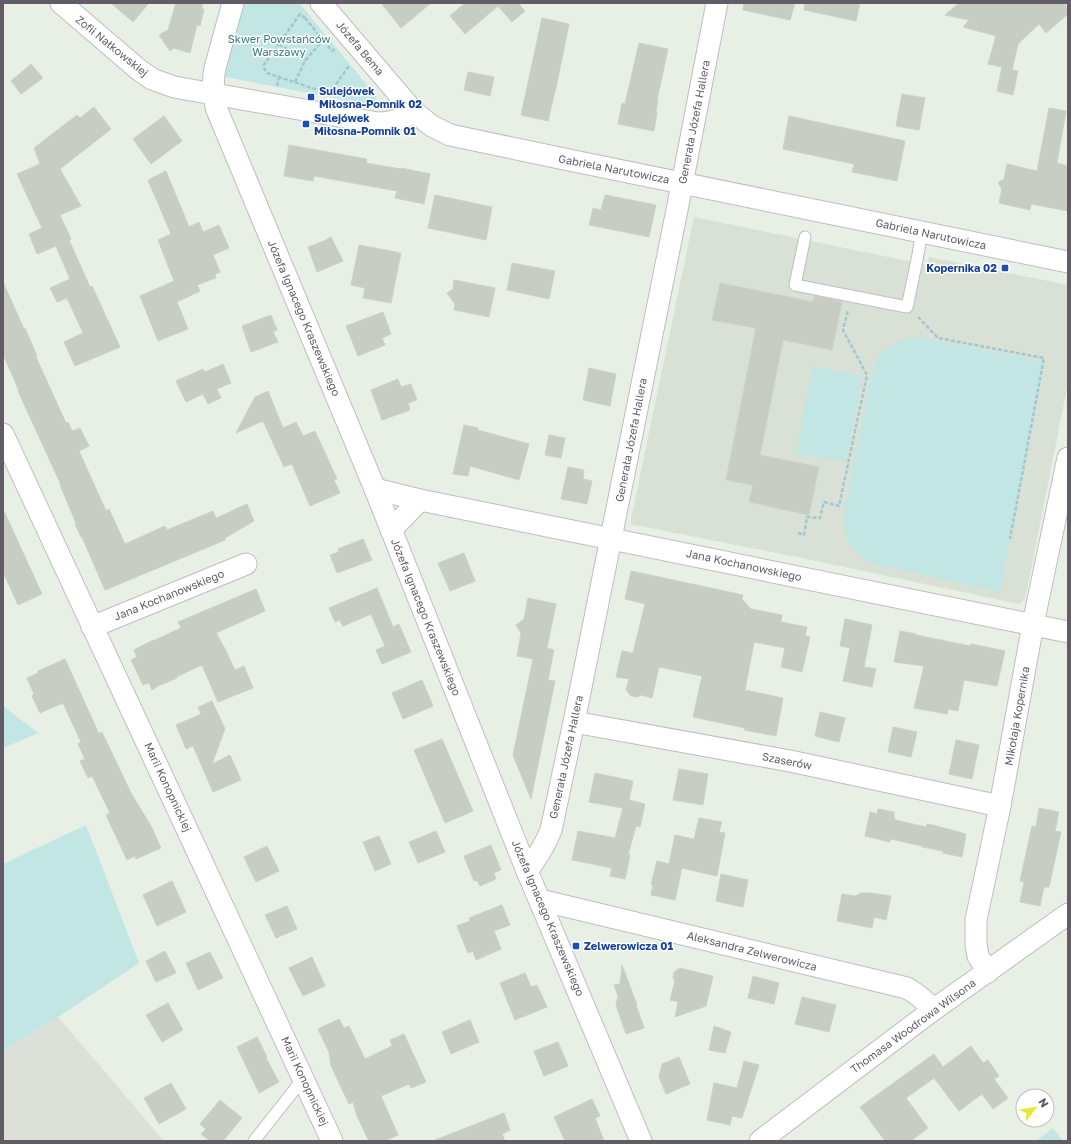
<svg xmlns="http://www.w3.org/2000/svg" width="1071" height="1144" font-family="'Golos Text',sans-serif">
	<rect width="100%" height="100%" fill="#e8efe5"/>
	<polygon fill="#dce0d9" points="58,1017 164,1141 3,1141 3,1051"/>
	<polygon fill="#d9e1d6" points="694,217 927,265 929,257 1068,285 1068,383 1025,599 1019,604 797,557 630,524"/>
	<g fill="#c1e6e3">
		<polygon points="242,3 299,3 377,97 371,105 225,77"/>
		<path d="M 908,338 L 923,338 L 1044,362 L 1000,592 L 871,563 C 850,550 842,537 844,513 L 871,377 C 878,352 884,347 908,338 Z"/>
		<polygon points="813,366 862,376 846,462 796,453"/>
		<polygon points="3,706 38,733 3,748"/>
		<polygon points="86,825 139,963 58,1017 3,1051 3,864"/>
		<polygon points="1053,1128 1063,1141 1036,1141"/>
	</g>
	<g fill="#c7cdc3" stroke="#c9d4c3">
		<polygon points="111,3 149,3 133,22"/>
		<polygon points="176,3 203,3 201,9 204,9 200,26 197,25 190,53 174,48 170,51 159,35 168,30"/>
		<polygon points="381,3 431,3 401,28"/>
		<polygon points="465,3 518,3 525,11 512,22 498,6 465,34 450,16"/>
		<polygon points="744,3 795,3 790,20 743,10"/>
		<polygon points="805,3 860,3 856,21 804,10"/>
		<polygon points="959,3 1064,3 1068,8 1068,14 1046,33 1039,24 1018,44 1012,70 1018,71 1013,95 997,91 1002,67 988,64 996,36 963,27 969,20 945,15"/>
		<polygon points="542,18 569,24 557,83 548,121 521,115"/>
		<polygon points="639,43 668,49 657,100 658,100 656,111 657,112 654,131 618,124 622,103 625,104"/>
		<polygon points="31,64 43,78 21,94 11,81"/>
		<polygon points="468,72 494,77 490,96 464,90"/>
		<polygon points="902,94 925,98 919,130 896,126"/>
		<polygon points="94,107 111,129 60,169 81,206 60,215 71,239 69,240 90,287 92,286 120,347 75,366 64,342 83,333 67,298 57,302 50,288 70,279 56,246 37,254 29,234 42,228 17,174 40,164 34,148 77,115 80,118"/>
		<polygon points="1049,108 1066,111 1057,163 1068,166 1068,211 1031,204 1030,210 999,203 1002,189 998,183 1004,179 1007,164 1037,171"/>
		<polygon points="164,116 182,141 151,164 133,139"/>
		<polygon points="789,116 905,141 897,181 852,172 854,164 783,149"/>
		<polygon points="289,145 367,159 366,163 401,169 401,168 430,174 424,204 395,198 397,191 314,176 313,181 284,176"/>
		<polygon points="166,171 189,227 199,222 203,232 219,225 229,248 213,255 220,272 215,274 216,278 197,285 200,291 177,302 188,329 158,341 140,296 174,281 158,240 171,234 148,180"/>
		<polygon points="435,195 492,207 486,240 428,228"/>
		<polygon points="605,195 656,205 649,237 589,225 593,208 601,210"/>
		<polygon points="331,237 343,261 317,272 308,247 324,241"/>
		<polygon points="359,245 401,253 391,303 363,298 365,288 351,285"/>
		<polygon points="512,263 555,271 549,299 507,290"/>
		<polygon points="454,280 495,288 489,317 454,310 455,304 447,293 453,289"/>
		<polygon points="3,282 24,329 25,328 37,356 36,357 66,423 68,422 72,431 80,428 89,446 79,451 106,511 109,509 125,544 165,526 167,530 213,511 216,518 247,504 254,521 225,538 225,540 105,590 82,537 81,537 75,524 76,523 60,485 61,485 18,391 19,391 3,354"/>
		<polygon points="720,283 813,302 815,296 842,302 832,350 783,340 760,455 819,467 809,515 749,502 753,485 726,480 756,328 712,320"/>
		<polygon points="383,312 391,334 382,338 385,345 358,356 346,326"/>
		<polygon points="271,315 277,330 273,332 278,342 251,352 242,326"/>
		<polygon points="223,364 231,383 217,389 221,398 208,404 203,394 186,402 176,381 203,369 205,372"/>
		<polygon points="589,368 616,374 610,406 583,400"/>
		<polygon points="398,379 401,387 411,384 417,400 408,403 410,410 382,420 371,390"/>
		<polygon points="268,391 283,428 296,422 303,436 315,431 337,479 334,480 340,493 310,506 292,464 284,467 263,421 236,433 255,397"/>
		<polygon points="464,425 478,428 478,430 529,444 519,480 470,466 468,476 453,474"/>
		<polygon points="549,435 565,438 561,458 545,455"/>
		<polygon points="568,467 584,470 583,479 592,481 587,504 561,499"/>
		<polygon points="3,509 42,594 18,605 3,572"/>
		<polygon points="363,539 372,560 337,573 330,555 339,552 338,549"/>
		<polygon points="464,553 475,581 450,591 438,563"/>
		<polygon points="631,571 743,595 742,599 751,609 782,615 781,622 807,627 805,636 810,637 802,672 781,667 785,648 754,642 745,690 783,698 776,736 744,730 745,728 693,717 702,676 659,667 652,698 641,695 637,697 631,696 626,690 629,679 616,677 622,651 633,653 645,604 625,599"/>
		<polygon points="377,588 393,627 399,624 411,652 382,664 376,650 385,646 371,614 343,626 340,620 335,622 329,608"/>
		<polygon points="256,589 265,611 216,633 224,647 235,670 244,666 253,688 218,702 202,665 176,677 177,678 161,685 161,684 152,690 149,683 143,685 131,660 137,657 134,650 153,640 153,641 181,628 178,622"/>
		<polygon points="528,598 556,604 547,648 554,650 548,680 555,681 531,799 513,755 533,659 517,656 521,633 516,625 524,619"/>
		<polygon points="845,619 872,625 864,667 876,669 872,687 843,681 850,648 840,646"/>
		<polygon points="900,631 916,634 916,635 970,646 971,644 1005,651 997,686 964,680 958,711 948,709 947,714 914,708 924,666 894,662"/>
		<polygon points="65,659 99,734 102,732 131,793 151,826 161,848 136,859 135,856 127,860 106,815 110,813 92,776 88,778 80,761 85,759 78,744 81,742 63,703 40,713 32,696 34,694 27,678 38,673 38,671"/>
		<polygon points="422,680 433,706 403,719 392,693"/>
		<polygon points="212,701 225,729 212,764 230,755 241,780 213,792 193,746 186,749 176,725 201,714 198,707"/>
		<polygon points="820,712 845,718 839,742 815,736"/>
		<polygon points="893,727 917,732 911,757 888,752"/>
		<polygon points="442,739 473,811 445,823 414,750"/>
		<polygon points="956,740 979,745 972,779 949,774"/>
		<polygon points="679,769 708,774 703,805 673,800"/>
		<polygon points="595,773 633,781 629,800 645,804 640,827 636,826 628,855 630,855 625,879 610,876 612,868 572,860 578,831 615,838 623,808 589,802"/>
		<polygon points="1039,808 1059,812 1055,831 1061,832 1049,887 1044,887 1040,906 1020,902 1024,882 1020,881 1028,844 1032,826 1036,827"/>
		<polygon points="878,809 894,812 894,817 895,818 895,820 926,827 927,824 933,825 966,834 962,857 943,853 943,851 922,847 922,846 891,839 890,842 865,836 870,812 877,814"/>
		<polygon points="699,818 722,822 719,832 725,833 717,876 682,868 675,900 651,895 653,885 651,884 657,861 669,864 675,835 694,839"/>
		<polygon points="436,831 445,852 418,863 409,842"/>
		<polygon points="379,836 391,864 375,871 363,842"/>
		<polygon points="491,845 501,870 494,873 496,879 480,886 477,880 474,881 464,856"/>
		<polygon points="267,846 279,871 256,882 244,857"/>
		<polygon points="721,874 748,880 743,907 716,901"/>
		<polygon points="172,881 186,912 157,926 143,895"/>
		<polygon points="861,893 870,893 891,896 886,920 874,917 872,928 837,921 842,894 855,896"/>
		<polygon points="502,905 510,925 494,931 501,949 476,960 473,951 468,953 457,926 470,921 469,918"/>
		<polygon points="287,906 297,929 276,938 265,915"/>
		<polygon points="165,951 176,973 156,982 146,961"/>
		<polygon points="210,952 223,978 198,990 186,963"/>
		<polygon points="312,957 325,986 303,996 289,968"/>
		<polygon points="622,965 637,1005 636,1005 644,1028 626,1034 616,1005 618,996 614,985 620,984"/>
		<polygon points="680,968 713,976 706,1006 675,1017 678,1002 670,1000 675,981 673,978 674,972"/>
		<polygon points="525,973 531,987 537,985 547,1007 515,1020 500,983"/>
		<polygon points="753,976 779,983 774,1004 748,998"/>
		<polygon points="802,997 836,1005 829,1032 795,1024"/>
		<polygon points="168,1003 183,1030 162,1042 146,1015"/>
		<polygon points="339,1019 344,1028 349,1026 365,1059 392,1046 390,1040 404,1034 426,1082 411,1088 409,1084 381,1096 398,1135 385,1141 369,1141 357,1116 353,1102 349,1104 331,1066 329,1052 318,1029"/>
		<polygon points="470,1020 479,1042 451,1054 442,1032"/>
		<polygon points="714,1026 731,1032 725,1053 709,1050"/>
		<polygon points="257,1037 267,1057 266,1058 279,1082 259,1093 237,1047"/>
		<polygon points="558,1042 568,1066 544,1076 534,1051"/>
		<polygon points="971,1046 983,1063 988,1060 999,1076 994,1079 1008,1098 993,1109 982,1094 959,1111 934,1078 906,1098 928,1128 911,1141 885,1141 860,1107 934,1054 943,1067"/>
		<polygon points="679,1057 690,1084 666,1094 659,1077 662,1064"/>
		<polygon points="744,1061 759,1065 742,1118 732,1116 730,1125 707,1120 714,1083 737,1088"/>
		<polygon points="171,1083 186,1109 159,1124 144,1098"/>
		<polygon points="592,1099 600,1116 595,1118 604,1141 565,1141 554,1117"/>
		<polygon points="220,1100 242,1118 223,1141 210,1141 201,1134 206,1129 200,1124"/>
		<polygon points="504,1113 510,1130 502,1134 505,1141 435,1141 435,1140"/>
	</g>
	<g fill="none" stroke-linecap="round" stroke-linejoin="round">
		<g stroke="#c0bcc3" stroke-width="13">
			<g id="lane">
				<polyline points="805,237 795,285 907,307 917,260 922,232"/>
				<polyline points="254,1141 295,1089 302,1077"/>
			</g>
		</g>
		<g stroke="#c0bcc3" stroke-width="23">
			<g id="street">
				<path d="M 61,3 L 139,70 L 152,79 L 174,87 L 378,123 C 392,123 403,119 414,112"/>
				<path d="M 233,3 L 215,68 C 212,83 213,96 217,110 L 375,489 L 527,871 L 641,1141"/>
				<polyline points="321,3 414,112 432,126 450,135 569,160 1068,262"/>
				<polyline points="3,434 332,1141"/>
				<polyline points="375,489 420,500 1068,632"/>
				<polyline points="391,530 420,500"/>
				<polyline points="92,627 246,564"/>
				<polyline points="574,722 790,761 1000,806"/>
				<path d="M 527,871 C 537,858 545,845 551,830 L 574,722 L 677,210 L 717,3"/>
				<path d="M 540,900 L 907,988 C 917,994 926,1001 933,1010"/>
				<polyline points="988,972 978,956 976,944 976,920 1000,806 1033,624 1068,458"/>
				<polyline points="760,1141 933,1010 1068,914"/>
			</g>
		</g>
		<g stroke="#a1c8d1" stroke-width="2.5" stroke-dasharray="4 2" stroke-linecap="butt">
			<polyline points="305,18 300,14 263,66 267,73 318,90"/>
			<polyline points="305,18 332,51 335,49"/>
			<polyline points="279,44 305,61"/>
			<polyline points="295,82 305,61 323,40"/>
			<polyline points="277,86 279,77"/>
			<polyline points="329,94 349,66"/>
			<polyline points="918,317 938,338 1044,358 1010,539"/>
			<polyline points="798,533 804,535 807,517 820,518 824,502 839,506 867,375 843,330 848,310"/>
		</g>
		<use href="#lane" stroke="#fff" stroke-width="11"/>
		<use href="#street" stroke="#fff" stroke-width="21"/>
	</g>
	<g fill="#1a4fb4" stroke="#fff" stroke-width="1.5">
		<rect x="307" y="93" width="8" height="8" rx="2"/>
		<rect x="302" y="120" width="8" height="8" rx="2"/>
		<rect x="1001" y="264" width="8" height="8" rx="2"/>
		<rect x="572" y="942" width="8" height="8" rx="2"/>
	</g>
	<g text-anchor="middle" stroke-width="3" stroke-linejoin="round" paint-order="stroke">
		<g font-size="11" fill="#337d7b" stroke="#fff">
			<text x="279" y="43">Skwer Powstańców<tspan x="279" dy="13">Warszawy</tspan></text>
		</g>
		<g font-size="11" fill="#615c65" stroke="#fff">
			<text transform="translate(112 46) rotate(39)" y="4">Zofii Nałkowskiej</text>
			<text transform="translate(360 48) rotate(50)" y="4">Józefa Bema</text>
			<text transform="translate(694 122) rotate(-79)" y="4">Generała Józefa Hallera</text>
			<text transform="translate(614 169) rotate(11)" y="4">Gabriela Narutowicza</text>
			<text transform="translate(931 234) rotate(12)" y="4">Gabriela Narutowicza</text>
			<text transform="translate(304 318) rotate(67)" y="4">Józefa Ignacego Kraszewskiego</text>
			<text transform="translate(631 440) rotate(-79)" y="4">Generała Józefa Hallera</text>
			<text transform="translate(744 565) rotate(12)" y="4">Jana Kochanowskiego</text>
			<text transform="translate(169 595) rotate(-22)" y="4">Jana Kochanowskiego</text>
			<text transform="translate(426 617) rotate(68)" y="4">Józefa Ignacego Kraszewskiego</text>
			<text transform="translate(1017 716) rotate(-80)" y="4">Mikołaja Kopernika</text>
			<text transform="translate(566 757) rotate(-78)" y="4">Generała Józefa Hallera</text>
			<text transform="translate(787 761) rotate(11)" y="4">Szaserów</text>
			<text transform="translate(168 787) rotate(65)" y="4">Marii Konopnickiej</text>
			<text transform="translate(548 918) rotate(67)" y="4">Józefa Ignacego Kraszewskiego</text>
			<text transform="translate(752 951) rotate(14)" y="4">Aleksandra Zelwerowicza</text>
			<text transform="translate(913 1026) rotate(-36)" y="4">Thomasa Woodrowa Wilsona</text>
			<text transform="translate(305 1081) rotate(65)" y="4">Marii Konopnickiej</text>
		</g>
		<g font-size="11" font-weight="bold" fill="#164399" stroke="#fff" text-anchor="start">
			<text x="319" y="95">Sulejówek<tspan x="319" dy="13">Miłosna-Pomnik 02</tspan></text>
			<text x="314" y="122">Sulejówek<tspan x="314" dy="13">Miłosna-Pomnik 01</tspan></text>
			<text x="997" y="272" text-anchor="end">Kopernika 02</text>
			<text x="584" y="950">Zelwerowicza 01</text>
		</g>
	</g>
	<rect width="1071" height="1144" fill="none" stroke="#615c65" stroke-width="8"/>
	<g transform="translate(1035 1108) rotate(59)"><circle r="19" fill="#ffffff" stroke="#c0bec1"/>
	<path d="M0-3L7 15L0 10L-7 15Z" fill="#e8e832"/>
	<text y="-6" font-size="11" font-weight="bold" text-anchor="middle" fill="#615c65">N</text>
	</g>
</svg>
